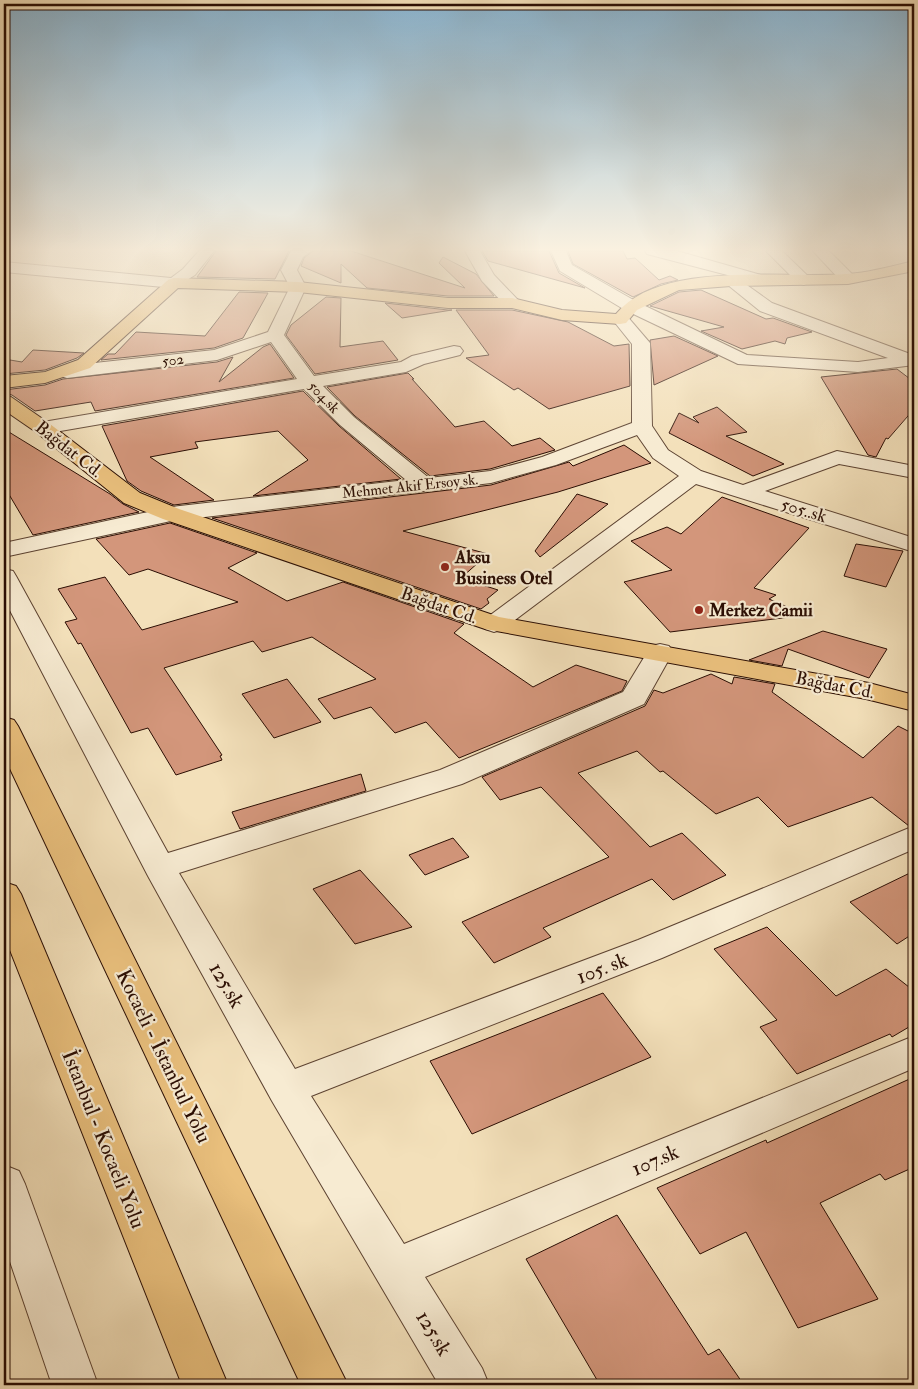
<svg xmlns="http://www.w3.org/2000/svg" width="918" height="1389" font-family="'IM FELL Double Pica',serif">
	<rect width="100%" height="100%" fill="#f3e0ba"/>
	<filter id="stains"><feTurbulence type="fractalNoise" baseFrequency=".004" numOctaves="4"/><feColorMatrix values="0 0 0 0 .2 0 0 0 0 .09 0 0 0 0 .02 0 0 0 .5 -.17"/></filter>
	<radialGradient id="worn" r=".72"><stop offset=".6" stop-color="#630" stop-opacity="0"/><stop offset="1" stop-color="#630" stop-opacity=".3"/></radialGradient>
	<g fill="#d3967b" stroke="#2a0d03">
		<polygon points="216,251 289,251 275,279 197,277"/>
		<polygon points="313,251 351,251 465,288 439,263 443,257 476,274 494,296 448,296 367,288 341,264 341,283 301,266 304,258"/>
		<polygon points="482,251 549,251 559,273 585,288 488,261"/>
		<polygon points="568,251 623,251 627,259 635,258 659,280 670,276 678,280 661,284 633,297 573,264"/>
		<polygon points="701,290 766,319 773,318 812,332 787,338 785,344 775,341 742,349 701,331 724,327 650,306 679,292"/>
		<polygon points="239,292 268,293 243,338 214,348 101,360 108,354 115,354 136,332 205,336"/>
		<polygon points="326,297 341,298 340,347 383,341 398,360 315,374 286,335 291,325"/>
		<polygon points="385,303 448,310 452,310 402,318"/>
		<polygon points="456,310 512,310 568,322 614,346 629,344 630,386 549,409 518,388 514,390 466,358 489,355"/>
		<polygon points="674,336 718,356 654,385 650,340"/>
		<polygon points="270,344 294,378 95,411 91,402 35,411 12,395 4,393 4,390 45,385 63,379 217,362 233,357 219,382 263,347"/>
		<polygon points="33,350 84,353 77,358 45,370 4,374 4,359 22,362"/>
		<polygon points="897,369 914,382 914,409 888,439 886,438 876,457 868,455 821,377"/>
		<polygon points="408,373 414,379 412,379 455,427 484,421 512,446 540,438 555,450 490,469 430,476 355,416 327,387"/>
		<polygon points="303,391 339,426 401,479 253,496 308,460 278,431 195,442 198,448 150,457 214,500 174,505 141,491 127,481 102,426"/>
		<polygon points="717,407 747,432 726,436 784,464 753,476 669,433 679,413 699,423 693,417"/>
		<polygon points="4,429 110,494 123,504 139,512 33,535 4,486"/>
		<polygon points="624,445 651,463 558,492 403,531 488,554 461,578 498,590 487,599 489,603 481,609 212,518 491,485 569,462 573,466"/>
		<polygon points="577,494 608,504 540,557 535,551"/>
		<polygon points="722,497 809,528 754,588 776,595 769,599 806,615 670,632 624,582 672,570 631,541 667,527 681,534"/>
		<polygon points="170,523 257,553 228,568 287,601 343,582 464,624 454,633 533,687 576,665 627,681 622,691 459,758 426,722 395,733 371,707 334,719 318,699 376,679 312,637 262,652 253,641 164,668 222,755 220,756 222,760 176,775 148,728 131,733 81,643 78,644 65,622 77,619 58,589 105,577 142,630 238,602 148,569 129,575 96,539"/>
		<polygon points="856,544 903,551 886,587 844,576"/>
		<polygon points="823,631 887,649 869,678 788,649 782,666 749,660"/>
		<polygon points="711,674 732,684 734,677 775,684 772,692 863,758 898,726 914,734 914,824 909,826 872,797 788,827 758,797 716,814 663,771 660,772 637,751 578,773 650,847 682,833 726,875 673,900 652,879 543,928 551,937 494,963 462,922 609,857 541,787 500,800 482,777 645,706 654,690 663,693"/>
		<polygon points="287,679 321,722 274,738 242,694"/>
		<polygon points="361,774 366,791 240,829 232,812"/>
		<polygon points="453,838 469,857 425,875 409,855"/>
		<polygon points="360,870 369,880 412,927 355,944 313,889"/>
		<polygon points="914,871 914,933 897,944 850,902"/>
		<polygon points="767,927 836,996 886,969 914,991 914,1024 892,1037 890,1034 797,1074 760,1027 777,1020 714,949"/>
		<polygon points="603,993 651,1057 472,1134 430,1061"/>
		<polygon points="914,1077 914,1167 885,1180 880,1174 820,1203 878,1299 798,1328 746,1232 700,1254 657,1188 766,1140 767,1143"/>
		<polygon points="617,1215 708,1355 719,1349 744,1385 600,1385 526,1259"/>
	</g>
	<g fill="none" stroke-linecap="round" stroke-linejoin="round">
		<g stroke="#5c4231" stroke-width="2">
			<g id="minor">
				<polygon points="199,251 214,251 195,275 174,288 4,272 4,262 171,278 183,269"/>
				<polygon points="291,251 311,251 303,257 297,270 306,287 284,335 314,376 401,362 412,356 454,346 460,347 463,351 460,355 424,364 406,372 323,386 354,417 429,478 490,471 542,457 632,423 632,344 612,319 614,315 626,315 650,343 652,426 668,450 701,471 743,485 837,451 914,466 914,478 839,464 765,491 914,538 914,552 696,484 503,629 494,632 485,629 481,624 485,619 679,476 653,458 637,435 556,465 491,483 171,521 4,557 4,543 171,507 406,480 340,425 304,389 43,434 36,432 33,428 36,424 43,422 297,379 271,342 217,360 67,378 60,376 58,372 60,368 67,366 214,350 268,332 290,287 281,270"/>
				<polygon points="465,251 480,251 494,275 518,300 520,303 518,306 506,306 482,281"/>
				<polygon points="551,251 566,251 572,265 637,302 747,355 858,362 888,358 760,311 723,281 725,278 735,277 647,254 645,251 677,251 761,275 763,278 761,281 755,283 737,278 772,303 913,355 914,365 858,372 738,364 625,310 560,271"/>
				<polygon points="766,251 782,251 812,280 804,285 798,283"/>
				<polygon points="813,251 829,251 854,276 856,279 854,282 842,282"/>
				<polygon points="4,569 13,571 16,576 168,853 440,770 623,692 651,646 660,644 669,646 673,652 644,704 462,784 179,873 295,1069 638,940 914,826 914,849 662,958 311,1096 404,1244 914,1036 914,1068 425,1277 482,1368 489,1385 439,1385 272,1101 148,876 4,599"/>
				<polygon points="4,1165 19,1171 25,1184 98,1385 52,1385 4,1244"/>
			</g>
		</g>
		<g stroke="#2a0d03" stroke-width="2">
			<g id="major">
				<path d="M 914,261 L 914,271 L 848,284 L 731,286 L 679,290 L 637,310 L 626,323 L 620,324 L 562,320 L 512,308 L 448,308 L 298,292 L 178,288 L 90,368 L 45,383 L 4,388 L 4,376 L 45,372 L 78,360 L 168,280 L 174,278 L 298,282 L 448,298 L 512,298 L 562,310 L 616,314 C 661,260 781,279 846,274 C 869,273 892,266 914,261 Z"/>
				<polygon points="4,395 11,397 50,424 140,493 179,509 499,617 869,683 914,695 914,711 866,699 485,629 163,519 124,503 36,432 4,410"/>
			</g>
		</g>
		<g stroke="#2a0d03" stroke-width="2">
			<g id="highway">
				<polygon points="4,717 14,720 18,726 348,1385 301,1385 4,756"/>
				<polygon points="4,882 16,886 21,894 228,1385 182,1385 4,935"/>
			</g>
		</g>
		<use href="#minor" fill="#f7ebd2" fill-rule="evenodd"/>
		<use href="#major" fill="#eac07d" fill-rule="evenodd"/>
		<use href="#highway" fill="#eac07d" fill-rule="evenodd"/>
	</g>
	<linearGradient id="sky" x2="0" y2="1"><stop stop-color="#8ab7d5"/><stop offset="0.56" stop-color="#faf1e0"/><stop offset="1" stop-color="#faf1e0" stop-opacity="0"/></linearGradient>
	<rect width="918" height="446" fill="url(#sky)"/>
	<g fill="#8f2418" stroke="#f7ebd2" stroke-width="2">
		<circle cx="445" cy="567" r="5"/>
		<circle cx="699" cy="610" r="5"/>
	</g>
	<g text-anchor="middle" stroke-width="4.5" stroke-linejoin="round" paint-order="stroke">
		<g font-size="15" fill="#2a0d03" stroke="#f7ebd2">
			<text transform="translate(173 360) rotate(-7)" y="5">502</text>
			<text transform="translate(324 397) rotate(46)" y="5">504.sk</text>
			<text transform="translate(410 486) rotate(-6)" y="5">Mehmet Akif Ersoy sk.</text>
		</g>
		<g font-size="18" fill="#2a0d03" stroke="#f7ebd2">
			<text transform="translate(69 449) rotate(38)" y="6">Bağdat Cd.</text>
			<text transform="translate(804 510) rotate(17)" y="6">505..sk</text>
			<text transform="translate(439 605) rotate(19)" y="6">Bağdat Cd.</text>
			<text transform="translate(835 685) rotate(11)" y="6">Bağdat Cd.</text>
		</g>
		<g font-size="18" font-weight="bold" fill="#2a0d03" stroke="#f7ebd2" text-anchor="start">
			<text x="455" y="563">Aksu<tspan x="455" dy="21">Business Otel</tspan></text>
			<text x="709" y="616">Merkez Camii</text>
		</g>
		<g font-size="21" fill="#2a0d03" stroke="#f7ebd2">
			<text transform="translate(602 968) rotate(-21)" y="7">105. sk</text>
			<text transform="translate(227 985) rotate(60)" y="7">125.sk</text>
			<text transform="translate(164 1056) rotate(64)" y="7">Kocaeli - İstanbul Yolu</text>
			<text transform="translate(104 1139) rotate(68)" y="7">İstanbul - Kocaeli Yolu</text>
			<text transform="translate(655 1160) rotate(-23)" y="7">107.sk</text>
			<text transform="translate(434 1333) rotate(59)" y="7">125.sk</text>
		</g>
	</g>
	<rect width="918" height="1389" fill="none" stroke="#f3e0ba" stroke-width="20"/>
	<rect x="5" y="5" width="908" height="1379" fill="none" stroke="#2a0d03" stroke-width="2.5"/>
	<rect x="10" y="10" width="898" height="1369" fill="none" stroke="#2a0d03"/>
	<rect width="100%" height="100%" filter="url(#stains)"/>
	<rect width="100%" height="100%" fill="url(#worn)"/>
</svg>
